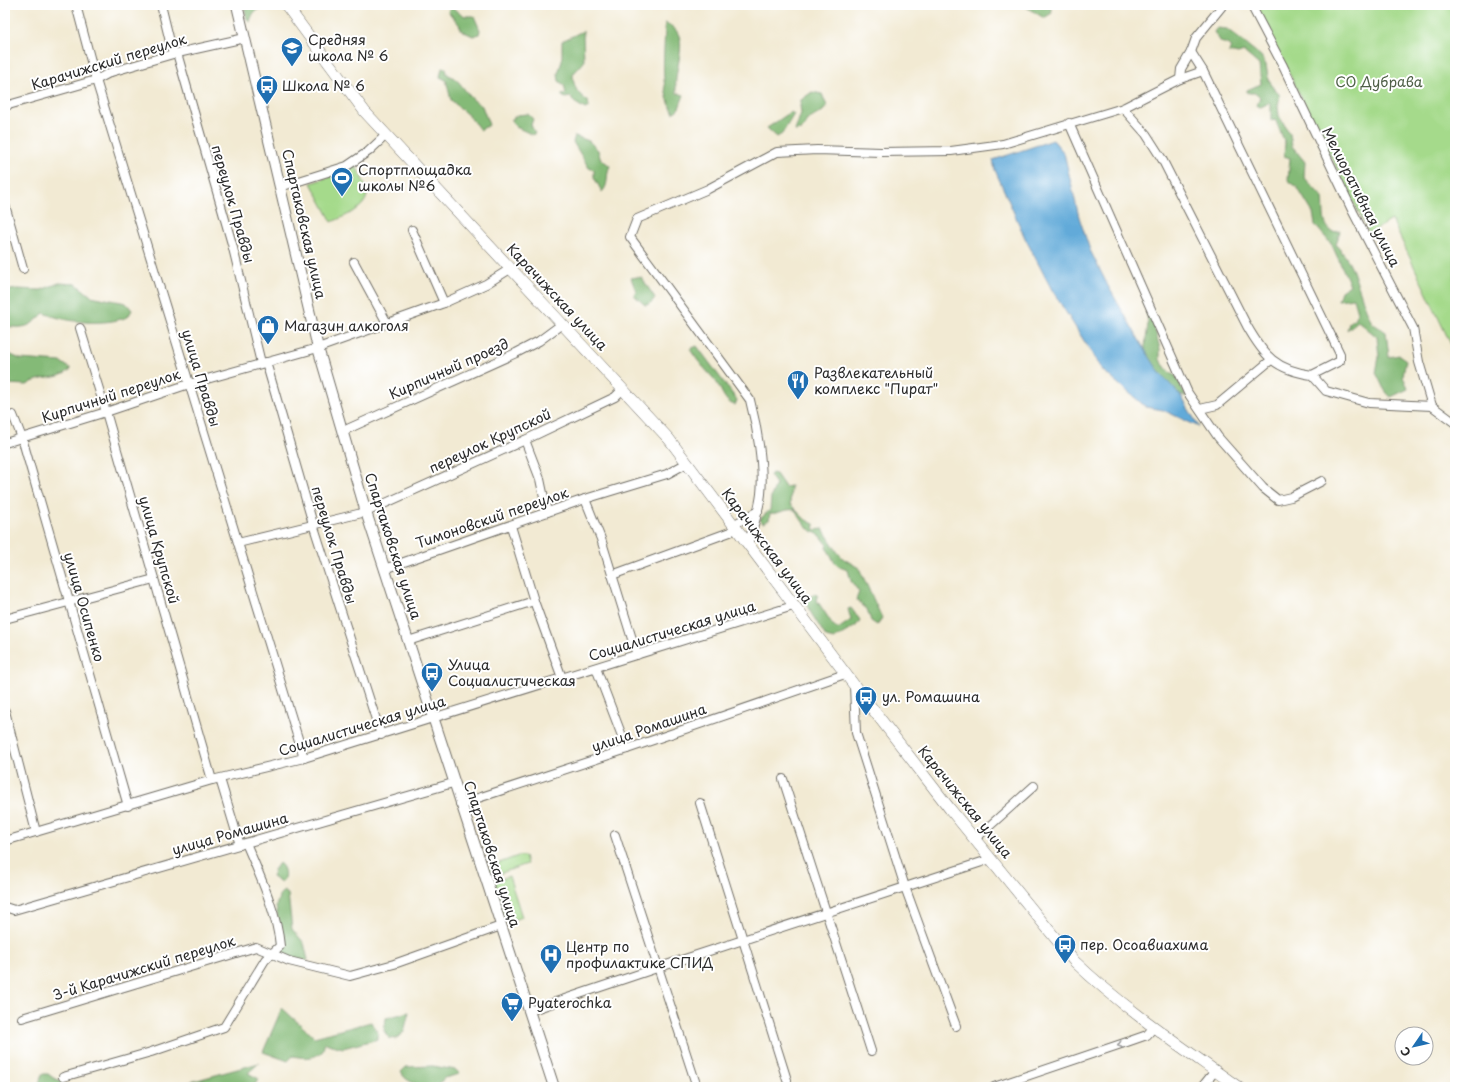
<svg xmlns="http://www.w3.org/2000/svg" width="1460" height="1092" font-family="'Playpen Sans',sans-serif">
	<rect width="100%" height="100%" fill="#fff"/>
	<filter id="ink" filterUnits="userSpaceOnUse"><feTurbulence type="fractalNoise" baseFrequency=".025" numOctaves="2"/><feDisplacementMap in="SourceGraphic" scale="8" xChannelSelector="R" yChannelSelector="G"/><feConvolveMatrix kernelMatrix="1 2 1 2 8 2 1 2 1" color-interpolation-filters="sRGB"/></filter>
	<filter id="wash" filterUnits="userSpaceOnUse"><feTurbulence type="fractalNoise" baseFrequency=".012" numOctaves="4" result="noise"/><feDisplacementMap in="SourceGraphic" scale="16" xChannelSelector="R" yChannelSelector="G"/><feGaussianBlur stdDeviation="0.9" result="paint"/><feColorMatrix in="noise" values="0 0 0 0 0 0 0 0 0 0 0 0 0 0 0 0 0 1.4 0 .05"/><feComposite in="paint" operator="in"/></filter>
	<g filter="url(#wash)">
		<rect width="100%" height="100%" fill="#f2ead3"/>
		<g fill="#a5da8b" stroke="#68825b">
			<polygon points="1255,5 1455,5 1455,353 1392,220 1369,233"/>
			<path d="M 353,166 L 357,168 C 360,175 366,185 367,192 C 368,209 344,216 332,222 L 311,183 L 341,173 Z"/>
			<polygon points="518,856 525,856 527,864 493,876 491,875 489,870 491,866"/>
			<polygon points="509,876 522,917 506,922 493,882"/>
		</g>
		<g fill="#84ba77" stroke="#587251">
			<path d="M 244,5 L 271,5 C 261,10 254,6 250,22 L 247,20 Z"/>
			<polygon points="1023,5 1050,5 1052,13 1044,18"/>
			<path d="M 451,7 L 465,16 L 474,16 L 480,30 L 479,34 L 473,36 L 462,31 C 458,20 454,20 448,11 Z"/>
			<path d="M 665,23 C 696,34 670,71 677,93 L 684,95 L 679,108 L 674,113 C 658,87 665,52 665,23 Z"/>
			<path d="M 1217,28 L 1227,29 L 1261,56 L 1266,65 L 1268,77 L 1273,88 L 1280,95 L 1278,106 L 1279,116 L 1290,134 L 1292,146 L 1305,162 L 1304,177 L 1323,198 C 1325,211 1321,225 1333,232 L 1340,231 L 1336,245 L 1346,257 L 1353,271 L 1366,309 L 1372,323 L 1386,332 L 1389,357 L 1399,355 L 1406,360 L 1403,376 L 1408,389 L 1391,397 C 1383,391 1381,381 1376,373 L 1379,357 L 1377,337 L 1358,321 L 1347,330 L 1349,323 L 1356,318 L 1357,312 L 1353,298 L 1338,300 L 1341,291 L 1350,285 L 1332,245 L 1315,225 L 1313,213 L 1297,187 L 1288,180 L 1290,158 L 1284,156 L 1285,143 L 1275,119 L 1271,120 L 1271,107 L 1269,103 L 1261,107 L 1257,106 L 1260,97 L 1256,93 L 1247,93 L 1247,90 L 1261,84 L 1259,65 L 1244,52 L 1238,54 L 1229,52 L 1231,46 L 1221,42 L 1214,32 Z"/>
			<path d="M 583,31 L 584,62 L 573,74 C 573,87 578,95 588,101 L 589,107 L 585,109 L 574,102 L 571,97 L 565,98 L 561,95 L 566,94 L 564,85 L 559,81 L 558,73 L 562,61 L 562,41 Z"/>
			<path d="M 442,68 L 446,68 L 447,74 C 464,81 464,96 482,106 L 489,125 L 480,130 L 470,117 L 451,100 L 446,80 L 440,77 Z"/>
			<polygon points="812,92 822,94 827,106 823,111 806,121 806,125 801,130 795,131 801,113 800,106 801,100"/>
			<polygon points="791,112 794,114 782,134 777,137 767,128"/>
			<polygon points="528,114 533,119 531,125 535,133 533,135 516,127 511,120 517,115"/>
			<path d="M 575,136 L 589,141 L 598,150 L 600,158 L 610,166 C 605,175 610,184 602,192 L 594,177 L 594,170 L 589,168 L 573,142 Z"/>
			<polygon points="637,277 642,278 655,298 650,304 645,305 634,295 636,291 631,278"/>
			<path d="M 59,283 L 76,284 L 91,296 L 126,303 L 132,310 L 128,317 C 104,326 68,323 44,313 C 30,327 25,329 5,326 L 5,291 L 17,289 L 41,290 Z"/>
			<path d="M 1146,310 L 1151,317 L 1156,333 L 1160,349 L 1160,360 L 1169,372 L 1176,376 L 1186,396 L 1177,395 C 1169,385 1144,360 1145,347 C 1146,333 1150,325 1146,310 Z"/>
			<path d="M 697,346 L 737,400 L 735,405 C 723,403 721,386 714,379 C 705,369 697,361 690,349 Z"/>
			<path d="M 5,352 L 20,359 L 61,362 L 71,369 C 57,382 43,374 27,385 L 5,384 Z"/>
			<path d="M 772,473 L 776,474 L 785,487 L 791,486 L 790,504 L 806,520 L 814,524 L 815,530 L 823,529 L 838,553 L 844,559 L 859,568 L 882,618 L 877,625 L 871,621 L 867,609 L 856,600 L 859,592 L 851,581 L 848,570 C 830,565 836,560 826,548 L 827,544 L 821,536 L 807,528 L 795,510 C 785,508 778,515 770,513 L 769,520 L 763,523 L 759,520 L 770,510 L 771,497 L 776,484 L 770,475 Z"/>
			<polygon points="814,594 818,595 816,599 833,625 838,629 851,620 848,609 851,608 860,620 856,626 834,639 826,637 808,608 806,600"/>
			<path d="M 279,863 C 285,867 287,877 281,883 L 272,877 L 274,870 Z"/>
			<polygon points="284,891 288,894 292,929 304,943 308,960 305,961 288,957 283,953 276,906 280,894"/>
			<path d="M 282,1008 L 314,1037 L 371,1022 L 378,1033 L 378,1039 L 343,1048 L 325,1043 L 322,1052 C 313,1059 304,1058 293,1056 L 288,1061 L 263,1052 Z"/>
			<polygon points="409,1012 404,1032 396,1039 389,1038 384,1031 386,1018"/>
			<polygon points="259,1063 248,1073 259,1079 253,1087 172,1087"/>
			<path d="M 433,1066 L 456,1070 L 460,1074 L 444,1078 L 437,1087 C 425,1087 406,1084 401,1072 L 406,1067 Z"/>
			<polygon points="42,1074 48,1074 55,1079 63,1081 65,1087 38,1087"/>
		</g>
		<polygon fill="#62aad9" stroke="#466a82" points="1053,140 1064,153 1079,217 1090,250 1108,286 1142,345 1160,373 1181,396 1199,427 1163,410 1146,407 1103,371 1052,290 1025,238 995,170 993,160"/>
	</g>
	<g filter="url(#ink)">
		<g fill="none" stroke-linecap="round" stroke-linejoin="round">
			<g stroke="#716e66" stroke-width="10">
				<g id="minor">
					<polyline points="76,5 96,80 304,758"/>
					<polyline points="161,5 173,54"/>
					<polyline points="1251,5 1282,64 1353,212 1413,328 1419,362 1432,406"/>
					<polyline points="1191,52 1203,71 1340,354 1340,361 1312,375"/>
					<polyline points="177,53 232,244 261,363"/>
					<polyline points="1180,79 1203,71"/>
					<polyline points="5,106 96,80 111,72 173,54 245,38"/>
					<path d="M 1123,108 L 1146,134 L 1162,159 L 1247,326 C 1264,356 1276,370 1312,375 L 1326,391 L 1369,403 L 1432,406 L 1455,423"/>
					<polyline points="1069,123 1188,393 1218,437 1263,488 1278,500 1291,497 1322,481"/>
					<polyline points="280,187 347,166 369,151 386,135"/>
					<polyline points="5,205 23,269"/>
					<polyline points="412,230 444,303"/>
					<polyline points="354,262 387,323"/>
					<polyline points="80,328 106,412 212,780"/>
					<polyline points="266,362 313,524 381,735"/>
					<polyline points="1200,409 1217,405 1271,360"/>
					<polyline points="13,415 22,438 128,806"/>
					<polyline points="343,431 516,353 539,341 562,324"/>
					<polyline points="525,440 540,479 547,512"/>
					<polyline points="5,443 106,412 189,384 318,348 444,303 486,284 510,269"/>
					<polyline points="585,499 601,539 637,655"/>
					<polyline points="733,525 758,511"/>
					<polyline points="511,526 534,601 562,678"/>
					<polyline points="238,543 366,512 525,440 615,397 623,389"/>
					<path d="M 748,544 C 753,528 759,511 761,494 C 764,466 757,427 750,400 L 630,237 L 637,219 L 708,189 L 777,152 L 817,150 L 881,152 L 951,151 L 1003,144 L 1123,108 L 1180,79 L 1181,69 L 1191,52 L 1196,38 L 1223,5"/>
					<polyline points="384,569 585,499 667,474 687,463"/>
					<polyline points="612,575 730,532 736,528"/>
					<polyline points="5,619 154,579"/>
					<polyline points="408,641 534,601"/>
					<polyline points="596,668 627,749"/>
					<polyline points="854,685 856,733 905,887 956,1026"/>
					<polyline points="5,711 36,832"/>
					<polyline points="220,779 240,845"/>
					<polyline points="783,779 871,1051"/>
					<polyline points="700,803 787,1080"/>
					<polyline points="460,804 627,749 845,674"/>
					<polyline points="615,835 697,1087"/>
					<polyline points="975,839 1034,786"/>
					<polyline points="5,841 212,780 304,758 793,606"/>
					<polyline points="5,907 14,910 453,783"/>
					<polyline points="529,1011 657,968 991,859"/>
					<polyline points="22,1018 256,947 289,961 350,976 394,964 501,926"/>
					<path d="M 63,1077 L 151,1052 L 224,1027 L 265,960 L 280,946 C 277,912 259,874 246,843"/>
					<polyline points="994,1087 1127,1042 1147,1035 1154,1027"/>
					<polyline points="1202,1087 1215,1071"/>
				</g>
			</g>
			<g stroke="#716e66" stroke-width="12">
				<polyline id="tertiary" points="237,5 318,348 366,512 554,1087"/>
			</g>
			<g stroke="#716e66" stroke-width="12">
				<path id="secondary" d="M 286,5 L 365,112 L 669,439 L 854,685 L 950,809 L 1074,961 C 1124,1009 1182,1047 1238,1087"/>
			</g>
			<use href="#minor" stroke="#fff" stroke-width="8"/>
			<use href="#tertiary" stroke="#fff" stroke-width="10"/>
			<use href="#secondary" stroke="#fff" stroke-width="11"/>
		</g>
		<defs><path id="oneway-chevron" d="M-2-3.5L2.5 0L-2 3.5" fill="none" stroke-width="1.6" stroke-linecap="round" stroke-linejoin="round"/></defs>
		<use stroke="#a0a0a0" href="#oneway-chevron" transform="translate(1120 1045) rotate(161)"/>
	</g>
	<defs>
		<g id="school-pin" transform="scale(1.15)"><path d="M0 17L-7.5 6A9.5 9.5 0 1 1 7.5 6Z" fill="#1f6fb2" stroke="#fff"/><path d="M0-5L7-2L0 1L-7-2ZM-4 1L0 2.5L4 1V4Q0 6-4 4Z" fill="#fff"/></g>
		<g id="bus-pin" transform="scale(1.15)"><path d="M0 17L-7.5 6A9.5 9.5 0 1 1 7.5 6Z" fill="#1f6fb2" stroke="#fff"/><path d="M-5-6H5V4H4V6H2V4H-2V6H-4V4H-5ZM-3.5-4V0h7V-4ZM-3.5 1.2v1.5H-2V1.2ZM2 1.2v1.5H3.5V1.2Z" fill="#fff"/></g>
		<g id="stadium-pin" transform="scale(1.15)"><path d="M0 17L-7.5 6A9.5 9.5 0 1 1 7.5 6Z" fill="#1f6fb2" stroke="#fff"/><path d="M0-5a6.5 5 0 1 0 0 10a6.5 5 0 1 0 0-10ZM-3.5-1.8h7v3.6h-7Z" fill="#fff"/></g>
		<g id="shop-pin" transform="scale(1.15)"><path d="M0 17L-7.5 6A9.5 9.5 0 1 1 7.5 6Z" fill="#1f6fb2" stroke="#fff"/><path d="M-5-2.5h2.3a2.7 3.5 0 0 1 5.4 0H5L5.5 6h-11ZM-1.5-2.5h3a1.5 2.3 0 0 0-3 0Z" fill="#fff"/></g>
		<g id="restaurant-pin" transform="scale(1.15)"><path d="M0 17L-7.5 6A9.5 9.5 0 1 1 7.5 6Z" fill="#1f6fb2" stroke="#fff"/><path d="M-5-6h1v4h1v-4h1v4h1v-4h1v5L-1.5 .5V6h-2V.5L-5-1ZM5-6V6H3V1.5H1.5Q1.5-4 5-6Z" fill="#fff"/></g>
		<g id="hospital-pin" transform="scale(1.15)"><path d="M0 17L-7.5 6A9.5 9.5 0 1 1 7.5 6Z" fill="#1f6fb2" stroke="#fff"/><path d="M-5-5h3v3.5h4V-5h3V5h-3V1.5h-4V5h-3Z" fill="#fff"/></g>
		<g id="supermarket-pin" transform="scale(1.15)"><path d="M0 17L-7.5 6A9.5 9.5 0 1 1 7.5 6Z" fill="#1f6fb2" stroke="#fff"/><path d="M-6-5.5h2.5l.6 2H6L4.5 2H-2.5L-4.4-4H-6ZM-1.5 3.2a1.3 1.3 0 1 0 .1 0ZM3 3.2a1.3 1.3 0 1 0 .1 0Z" fill="#fff"/></g>
	</defs>
	<g fill-rule="evenodd">
		<use href="#school-pin" x="292" y="48"/>
		<use href="#bus-pin" x="267" y="86"/>
		<use href="#stadium-pin" x="342" y="178"/>
		<use href="#shop-pin" x="268" y="326"/>
		<use href="#restaurant-pin" x="798" y="381"/>
		<use href="#bus-pin" x="432" y="673"/>
		<use href="#bus-pin" x="866" y="697"/>
		<use href="#bus-pin" x="1065" y="945"/>
		<use href="#hospital-pin" x="551" y="955"/>
		<use href="#supermarket-pin" x="512" y="1003"/>
	</g>
	<g text-anchor="middle" stroke-width="4" stroke-linejoin="round" paint-order="stroke">
		<g font-size="14" fill="#2b2b2b" stroke="#fff" text-anchor="start">
			<text x="308" y="45">Средняя<tspan x="308" dy="16">школа № 6</tspan></text>
			<text x="282" y="91">Школа № 6</text>
			<text x="358" y="175">Спортплощадка<tspan x="358" dy="16">школы №6</tspan></text>
			<text x="284" y="331">Магазин алкоголя</text>
			<text x="814" y="378">Развлекательный<tspan x="814" dy="16">комплекс "Пират"</tspan></text>
			<text x="448" y="670">Улица<tspan x="448" dy="16">Социалистическая</tspan></text>
			<text x="882" y="702">ул. Ромашина</text>
			<text x="1080" y="950">пер. Осоавиахима</text>
			<text x="566" y="952">Центр по<tspan x="566" dy="16">профилактике СПИД</tspan></text>
			<text x="528" y="1008">Pyaterochka</text>
		</g>
		<g font-size="14" fill="#2b2b2b" stroke="#fff">
			<text transform="translate(109 62) rotate(-17)" y="5">Карачижский переулок</text>
			<text transform="translate(1361 197) rotate(63)" y="5">Мелиоративная улица</text>
			<text transform="translate(233 204) rotate(74)" y="5">переулок Правды</text>
			<text transform="translate(304 224) rotate(77)" y="5">Спартаковская улица</text>
			<text transform="translate(557 297) rotate(47)" y="5">Карачижская улица</text>
			<text transform="translate(449 369) rotate(-24)" y="5">Кирпичный проезд</text>
			<text transform="translate(201 378) rotate(73)" y="5">улица Правды</text>
			<text transform="translate(111 396) rotate(-18)" y="5">Кирпичный переулок</text>
			<text transform="translate(490 441) rotate(-25)" y="5">переулок Крупской</text>
			<text transform="translate(492 518) rotate(-19)" y="5">Тимоновский переулок</text>
			<text transform="translate(334 545) rotate(73)" y="5">переулок Правды</text>
			<text transform="translate(393 546) rotate(72)" y="5">Спартаковская улица</text>
			<text transform="translate(767 546) rotate(53)" y="5">Карачижская улица</text>
			<text transform="translate(159 550) rotate(74)" y="5">улица Крупской</text>
			<text transform="translate(84 607) rotate(74)" y="5">улица Осипенко</text>
			<text transform="translate(672 631) rotate(-17)" y="5">Социалистическая улица</text>
			<text transform="translate(362 726) rotate(-17)" y="5">Социалистическая улица</text>
			<text transform="translate(649 728) rotate(-19)" y="5">улица Ромашина</text>
			<text transform="translate(965 802) rotate(51)" y="5">Карачижская улица</text>
			<text transform="translate(230 834) rotate(-16)" y="5">улица Ромашина</text>
			<text transform="translate(492 854) rotate(72)" y="5">Спартаковская улица</text>
			<text transform="translate(144 968) rotate(-17)" y="5">3-й Карачижский переулок</text>
		</g>
		<g font-size="14" fill="#506048" stroke="#fff">
			<text x="1379" y="87">СО Дубрава</text>
		</g>
	</g>
	<rect width="1460" height="1092" fill="none" stroke="#fff" stroke-width="20"/>
	<g transform="translate(1414 1046) rotate(236)"><circle r="19" fill="#ffffff" stroke="#aaaaaa"/>
	<path d="M0-3L7 15L0 10L-7 15Z" fill="#1f6fb2"/>
	<text y="-6" font-size="11" font-weight="bold" text-anchor="middle" fill="#2b2b2b">С</text>
	</g>
</svg>
